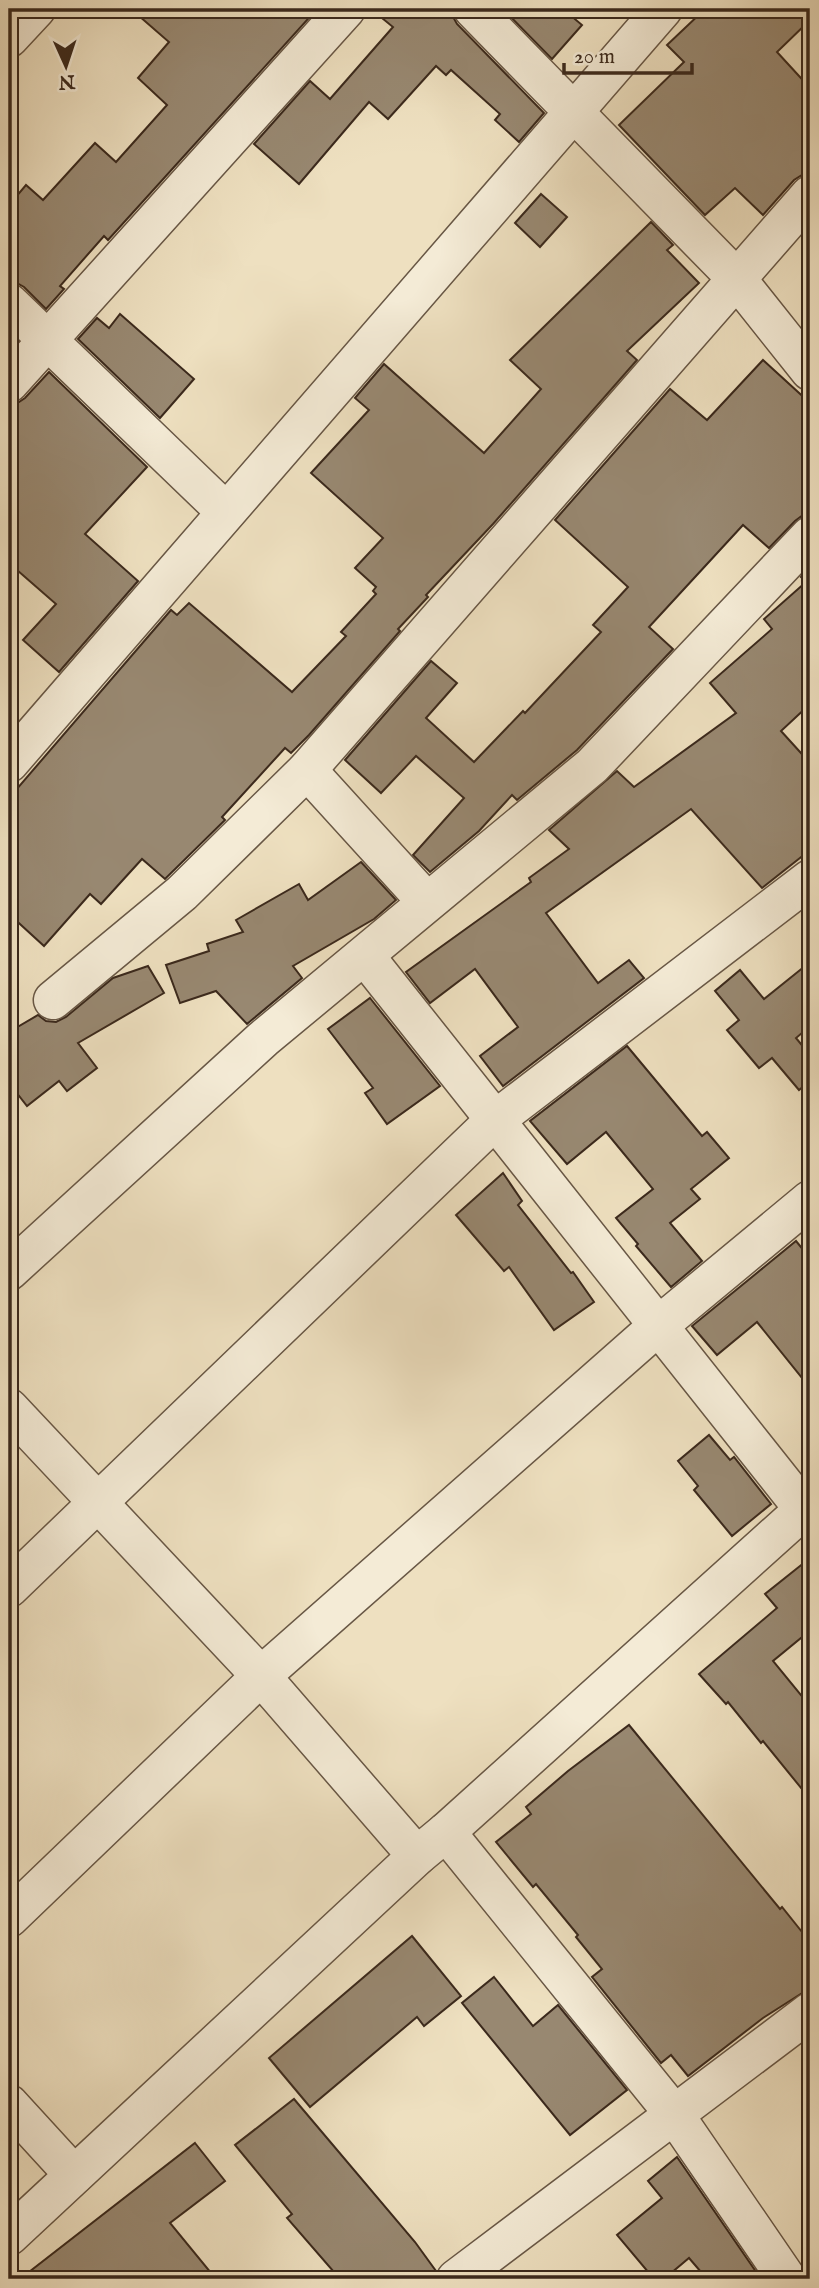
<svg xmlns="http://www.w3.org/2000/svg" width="819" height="2288" font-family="'IM FELL English',serif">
	<rect width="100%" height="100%" fill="#eee0c0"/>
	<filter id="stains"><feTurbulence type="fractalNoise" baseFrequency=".00286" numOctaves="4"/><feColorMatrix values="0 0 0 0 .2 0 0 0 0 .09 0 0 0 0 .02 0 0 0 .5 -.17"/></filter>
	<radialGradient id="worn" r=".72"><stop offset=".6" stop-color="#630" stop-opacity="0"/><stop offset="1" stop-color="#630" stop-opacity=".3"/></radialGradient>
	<g fill="#988871" stroke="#3b291c" stroke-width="2">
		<polygon points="131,9 317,9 108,240 104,236 60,286 64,289 46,309 24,287 15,282 9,282 9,205 26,185 43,200 95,143 116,162 167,105 138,78 169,42"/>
		<polygon points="371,9 452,9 452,15 457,24 544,113 519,142 495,120 500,114 451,70 446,75 436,66 388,119 369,102 299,184 254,144 310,81 330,99 393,27"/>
		<polygon points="503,9 563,9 582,25 552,59"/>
		<polygon points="705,9 810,9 810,20 777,52 810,88 810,174 802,175 794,180 763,215 735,188 705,215 619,125 684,62 667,45"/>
		<polygon points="541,194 567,217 540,247 515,223"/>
		<polygon points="651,222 673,245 667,250 699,283 627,351 637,360 493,524 426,595 428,597 398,629 400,631 309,735 291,753 285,748 222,817 225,820 165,879 142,859 101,904 90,894 44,946 9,914 9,798 171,610 177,615 189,603 292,692 346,636 341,632 376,594 373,591 376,587 355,568 383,538 311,473 369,410 355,398 384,364 484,453 541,389 510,360"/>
		<polygon points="120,314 194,379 160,418 78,339 97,318 109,328"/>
		<polygon points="763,360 810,403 810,515 803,515 795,521 769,548 743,525 649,627 673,649 577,750 517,800 512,795 479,831 430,872 413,855 464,798 416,756 381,793 345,760 431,661 457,683 426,718 474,762 523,711 525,713 601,632 593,625 628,587 555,520 670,389 707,420"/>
		<polygon points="49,372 147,467 85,534 138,581 59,672 23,640 56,604 9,563 9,404 16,404 25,398"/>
		<polygon points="810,568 810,704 781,731 810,763 810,850 762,888 691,809 546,913 598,983 629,960 644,978 503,1086 480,1056 518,1027 475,969 430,1003 406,972 531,882 529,878 569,849 549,830 617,771 634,787 736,713 710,683 772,629 764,619 806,582 801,577"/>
		<polygon points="361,862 396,900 374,919 293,966 302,978 247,1024 216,991 180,1003 166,965 209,951 207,944 243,932 236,920 299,884 308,900"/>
		<polygon points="810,962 810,1026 796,1038 810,1055 810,1081 799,1090 772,1058 759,1068 727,1030 739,1020 715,991 740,970 764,999"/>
		<polygon points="148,966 164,993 78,1043 97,1068 67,1091 59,1081 27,1106 9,1083 9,1032 38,1015 46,1021 56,1022 66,1017 113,978"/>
		<polygon points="370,998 440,1086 387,1124 365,1093 373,1088 328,1029"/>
		<polygon points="627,1046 702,1136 707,1132 729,1158 691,1189 700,1199 670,1223 702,1261 671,1287 636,1246 638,1244 616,1218 653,1189 606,1132 567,1164 530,1121"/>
		<polygon points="503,1173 522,1201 518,1205 571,1273 573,1272 594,1302 554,1330 509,1267 504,1271 456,1215"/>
		<polygon points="796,1241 810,1258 810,1388 757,1322 717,1355 692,1326"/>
		<polygon points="709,1435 730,1460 734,1457 771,1504 732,1536 694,1490 698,1486 678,1461"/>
		<polygon points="810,1558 810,1649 801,1638 773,1661 810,1706 810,1799 763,1741 761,1743 728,1702 726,1704 699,1674 777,1608 765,1594"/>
		<polygon points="629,1725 780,1909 782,1907 810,1942 810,1988 763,2018 688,2076 671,2055 661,2063 592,1977 602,1969 576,1937 578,1935 536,1884 533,1887 496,1842 531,1814 526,1807 568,1771"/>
		<polygon points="412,1936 461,1996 424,2026 417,2017 310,2107 269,2058"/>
		<polygon points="494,1977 533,2026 558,2005 627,2090 570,2135 462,2003"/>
		<polygon points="294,2099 415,2242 436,2271 435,2279 340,2279 287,2218 292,2214 235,2145"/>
		<polygon points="195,2143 225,2181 170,2223 216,2279 20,2279"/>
		<polygon points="677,2157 761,2279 707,2279 689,2258 664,2279 654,2279 617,2235 662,2198 648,2181"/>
	</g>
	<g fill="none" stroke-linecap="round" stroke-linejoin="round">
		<g stroke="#685745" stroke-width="41">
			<g id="street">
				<polyline points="473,9 736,278 810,371"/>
				<polyline points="9,38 36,9"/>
				<polyline points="9,303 226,512"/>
				<polyline points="9,383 346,9"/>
				<polyline points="9,763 663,9"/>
				<polyline points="307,770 427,902"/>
				<polyline points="365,956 810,1517"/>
				<polyline points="53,1000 182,893 307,770 810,195"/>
				<polyline points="9,1271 263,1039 592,766 810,536"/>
				<polyline points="9,1408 261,1676 417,1856"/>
				<polyline points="9,1588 495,1120 810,879"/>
				<polyline points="446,1832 674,2114 787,2279"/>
				<polyline points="9,1918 261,1676 658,1326 810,1200"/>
				<polyline points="9,2104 74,2175"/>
				<polyline points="9,2236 417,1856 446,1832 810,1504"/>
				<polyline points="456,2279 810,2012"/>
			</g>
		</g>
		<use href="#street" stroke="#f4ebd6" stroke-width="38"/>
	</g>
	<rect width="819" height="2288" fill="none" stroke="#eee0c0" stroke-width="35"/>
	<rect x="10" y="10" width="798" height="2267" fill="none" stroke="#3b291c" stroke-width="3.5"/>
	<rect x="18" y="18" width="784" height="2253" fill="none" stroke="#3b291c" stroke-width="2"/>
	<g transform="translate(66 66) rotate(177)" stroke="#f4ebd6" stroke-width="5" paint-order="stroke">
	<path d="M0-5L12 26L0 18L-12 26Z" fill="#3b291c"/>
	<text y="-10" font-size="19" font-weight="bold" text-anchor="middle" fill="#3b291c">N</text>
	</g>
	<path d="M564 63v10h128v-10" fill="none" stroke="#3b291c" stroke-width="3.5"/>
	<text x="574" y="63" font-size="21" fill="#3b291c" stroke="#f4ebd6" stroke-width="5" paint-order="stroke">20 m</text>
	<rect width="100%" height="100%" filter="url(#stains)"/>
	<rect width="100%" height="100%" fill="url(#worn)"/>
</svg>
